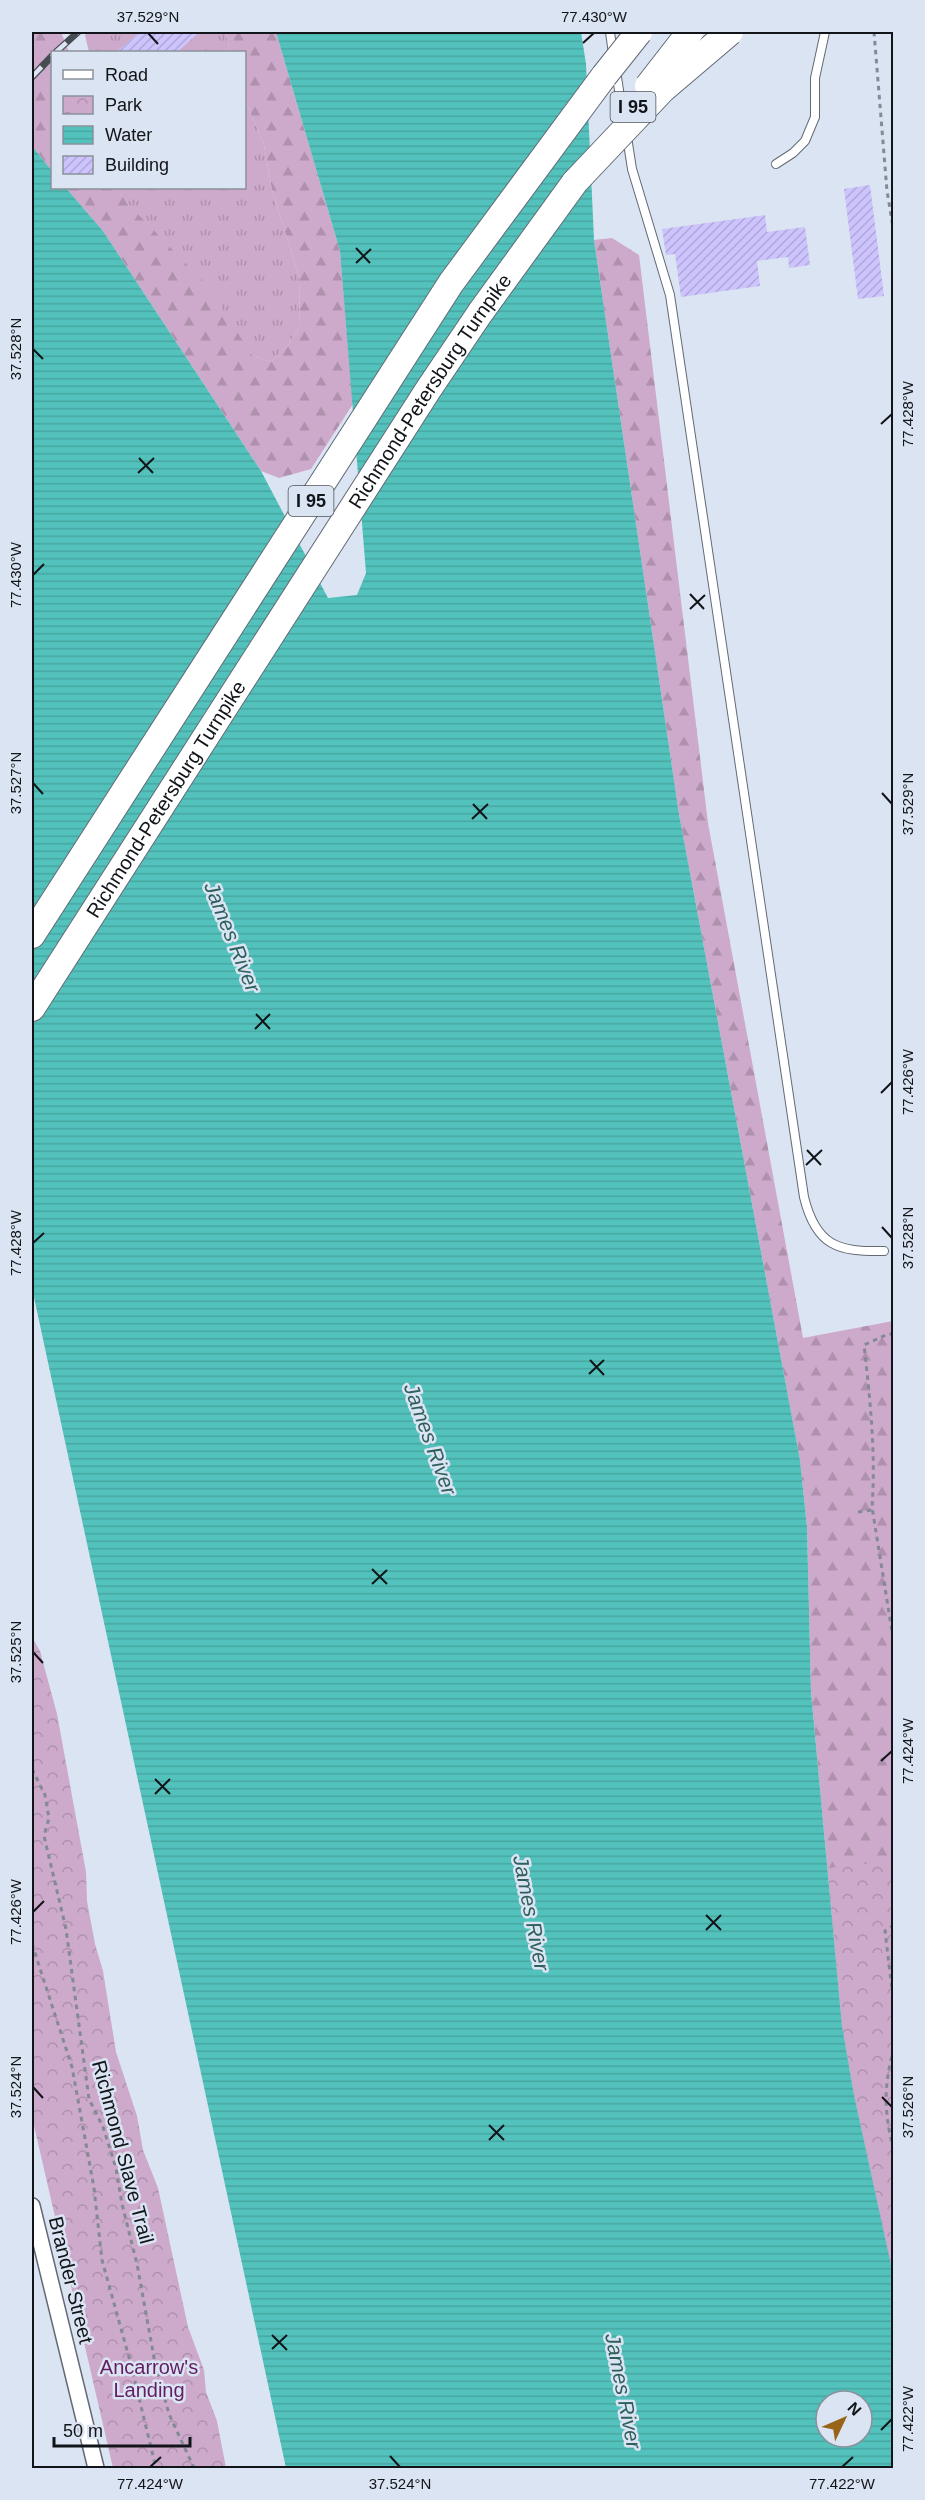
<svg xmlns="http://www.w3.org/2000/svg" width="925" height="2500" font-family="Arial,sans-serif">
	<defs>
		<pattern id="grass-tufts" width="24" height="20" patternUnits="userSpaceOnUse" patternTransform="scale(1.5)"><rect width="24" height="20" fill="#cda9cb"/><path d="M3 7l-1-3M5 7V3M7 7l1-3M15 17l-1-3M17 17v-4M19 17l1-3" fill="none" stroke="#af91ae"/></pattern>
		<pattern id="forest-firs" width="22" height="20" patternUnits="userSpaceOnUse" patternTransform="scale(1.5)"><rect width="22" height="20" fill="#cda9cb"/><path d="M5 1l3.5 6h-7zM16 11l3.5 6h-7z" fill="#af91ae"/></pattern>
		<pattern id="park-crowns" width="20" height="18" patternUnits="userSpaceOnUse" patternTransform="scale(1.5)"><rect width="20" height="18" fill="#cda9cb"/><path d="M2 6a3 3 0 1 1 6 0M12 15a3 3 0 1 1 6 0" fill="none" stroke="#af91ae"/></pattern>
		<pattern id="water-rules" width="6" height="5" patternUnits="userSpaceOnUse" patternTransform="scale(1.5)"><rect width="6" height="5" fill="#53c2bc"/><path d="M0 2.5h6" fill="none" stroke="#47a6a1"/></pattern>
		<pattern id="building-hatch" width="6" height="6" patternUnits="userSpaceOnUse" patternTransform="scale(1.5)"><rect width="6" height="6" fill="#cdc3fd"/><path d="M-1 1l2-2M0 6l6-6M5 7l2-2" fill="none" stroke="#afa7d8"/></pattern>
	</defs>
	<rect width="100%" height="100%" fill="#dbe4f2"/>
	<g fill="url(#grass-tufts)">
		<polygon points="89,32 139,32 117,52 89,52 85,35"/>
		<polygon points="199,32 226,32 230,52 177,52"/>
		<polygon points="245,100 264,145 272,190 300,280 299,328 288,345 271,362 252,355 229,323 127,203 117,188 244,188"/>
	</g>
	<g fill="url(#forest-firs)">
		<polygon points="32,32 61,32 69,52 52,52 52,171 32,146"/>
		<polygon points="226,32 276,32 340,251 353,404 311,469 279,478 261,471 103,231 66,188 117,188 127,203 206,284 252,355 271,362 288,345 299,328 300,280 272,190 264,145 245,100 244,52 230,52"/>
		<polygon points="612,238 639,255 708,823 803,1338 893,1321 893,2274 854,2095 842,2026 811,1692 807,1527 800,1460 679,814 594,240"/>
	</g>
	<g fill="url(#park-crowns)">
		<polygon points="32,1637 40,1651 57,1714 86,1872 87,1901 95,1944 103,1971 116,2052 137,2116 143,2150 158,2188 188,2327 204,2370 206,2392 217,2421 226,2468 113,2468 32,2117"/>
		<polygon points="893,1861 893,2274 854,2095 842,2026 828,1868"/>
	</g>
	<path fill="url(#water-rules)" fill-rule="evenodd" d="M 276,32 L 581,32 L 586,64 L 594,240 L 679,814 L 800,1460 L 807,1527 L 811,1692 L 842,2026 L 854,2095 L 893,2274 L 893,2468 L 286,2468 L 32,1288 L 32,146 L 52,171 L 52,188 L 66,188 L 103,231 L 261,471 L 328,598 L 357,595 L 366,573 L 340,251 ZM 826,2401 L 862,2401 L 862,2437 L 826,2437 Z"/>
	<g fill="url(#building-hatch)">
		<polygon points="139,32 199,32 177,52 117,52"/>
		<polygon points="870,185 884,296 858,299 844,189"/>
		<polygon points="765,215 767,232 805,227 810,265 789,268 788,257 757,261 760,286 681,297 675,254 666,255 662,229"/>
	</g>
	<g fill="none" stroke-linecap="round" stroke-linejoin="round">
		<g stroke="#636a76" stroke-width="10">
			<g id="service">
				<polyline points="610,32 613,54"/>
				<polyline points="616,71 624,122"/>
				<path d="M 627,137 L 632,169 L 670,295 L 804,1197 C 816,1246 838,1252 884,1251"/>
				<polyline points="776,164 793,153 805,141 815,117 815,78 825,32"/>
			</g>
		</g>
		<g stroke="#636a76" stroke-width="18">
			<polyline id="minor" points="32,2206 96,2468"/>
		</g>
		<g stroke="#636a76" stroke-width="28">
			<g id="motorway">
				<polyline points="32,935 451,283 604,76"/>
				<path id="s1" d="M 32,1008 L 428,390 L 480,313 L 575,182"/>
			</g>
		</g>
		<g stroke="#838a93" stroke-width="3" stroke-dasharray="4.5 4.5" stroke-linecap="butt">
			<polyline points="874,32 887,191 894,233"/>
			<path d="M 894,1334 L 888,1334 L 864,1345 C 870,1398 876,1454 872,1507 L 894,1644"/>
			<polyline points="858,1512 872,1510"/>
			<polyline points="32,1769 45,1795 49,1818 44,1836 66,1929 89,2099 103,2127 116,2168 122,2204 137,2264 155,2363 169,2414 194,2468"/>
			<polyline points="894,1925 885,1931 894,2005"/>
			<polyline points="32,1944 72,2067 94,2188 102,2260 130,2361 156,2468"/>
			<path d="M 894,2048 C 883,2088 884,2112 894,2152"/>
		</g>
		<use href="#service" stroke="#fff" stroke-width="8"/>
		<use href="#minor" stroke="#fff" stroke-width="15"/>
		<use href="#motorway" stroke="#fff" stroke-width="26"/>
		<g stroke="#474b52" stroke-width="7">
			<g id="rail">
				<polyline points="56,52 78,32"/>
				<polyline points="32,77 52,56"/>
			</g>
		</g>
		<use href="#rail" stroke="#dbe4f2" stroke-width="4.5" stroke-dasharray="14" stroke-linecap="butt"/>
		<g stroke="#636a76" stroke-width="28" stroke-linecap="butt">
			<g id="motorway-bridge">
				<polyline points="604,76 639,32"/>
				<polyline points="648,86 690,32"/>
				<polyline points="575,182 663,89 730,32"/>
			</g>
		</g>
		<use href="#motorway-bridge" stroke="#fff" stroke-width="26"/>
	</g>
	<path fill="none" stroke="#111418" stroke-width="2" d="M 148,33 L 158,44M 583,43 L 594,33M 356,248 L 370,263M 356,263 L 371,249M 33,349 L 43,359M 881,424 L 892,414M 139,458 L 153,473M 138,473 L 154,458M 33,575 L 44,564M 690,594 L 704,609M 690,609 L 705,595M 33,783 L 43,794M 882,793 L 892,804M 473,804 L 487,819M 472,819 L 488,804M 256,1014 L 270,1029M 255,1029 L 270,1014M 881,1093 L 892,1082M 807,1150 L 821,1165M 806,1165 L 822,1150M 882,1227 L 892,1238M 33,1243 L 44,1233M 590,1360 L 604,1375M 589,1374 L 604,1360M 372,1569 L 387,1584M 372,1584 L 387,1570M 33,1652 L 43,1663M 881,1761 L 892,1751M 155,1779 L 170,1794M 155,1794 L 170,1779M 33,1912 L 44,1901M 706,1915 L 721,1930M 706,1930 L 721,1915M 33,2087 L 43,2098M 882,2097 L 892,2107M 489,2125 L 504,2140M 489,2140 L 504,2125M 272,2335 L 287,2350M 272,2349 L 287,2335M 881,2430 L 892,2419M 390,2456 L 400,2467M 150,2467 L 161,2457M 842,2467 L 853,2457"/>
	<g text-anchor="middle" stroke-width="5" stroke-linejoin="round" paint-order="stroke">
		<g fill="#dbe4f2" stroke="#4e5259" stroke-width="1.5">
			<rect x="610.5" y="92" width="45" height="30" rx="4.5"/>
			<rect x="288.5" y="486" width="45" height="30" rx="4.5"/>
		</g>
		<g font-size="18" font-weight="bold" fill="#111418">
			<text x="633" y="113">I 95</text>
			<text x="311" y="507">I 95</text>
		</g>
		<g font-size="20" fill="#111418" stroke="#dbe4f2">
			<text dy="7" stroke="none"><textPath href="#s1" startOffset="734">Richmond-Petersburg Turnpike</textPath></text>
			<text dy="7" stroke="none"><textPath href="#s1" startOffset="248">Richmond-Petersburg Turnpike</textPath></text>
			<text transform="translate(123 2152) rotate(75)" y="7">Richmond Slave Trail</text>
			<text transform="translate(71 2280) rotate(76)" y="7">Brander Street</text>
		</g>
		<g font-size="20" fill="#621e62" stroke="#dbe4f2">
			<text x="149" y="2374">Ancarrow's<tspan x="149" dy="23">Landing</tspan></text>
		</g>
		<g font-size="21" font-style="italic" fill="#2f5f5c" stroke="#dbe4f2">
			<text transform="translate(232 937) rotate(68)" y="7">James River</text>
			<text transform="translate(430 1439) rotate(70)" y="7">James River</text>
			<text transform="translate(531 1913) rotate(79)" y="7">James River</text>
			<text transform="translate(623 2391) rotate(79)" y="7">James River</text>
		</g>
	</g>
	<rect width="925" height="2500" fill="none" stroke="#dbe4f2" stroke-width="66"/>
	<rect x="51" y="51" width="195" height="138" fill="#dbe4f2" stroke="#8a919b" stroke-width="1.5"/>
	<rect x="63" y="70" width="30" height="9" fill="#ffffff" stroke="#8a919b" stroke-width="1.5"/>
	<text x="105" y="81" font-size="18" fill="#111418">Road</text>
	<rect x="63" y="96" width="30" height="18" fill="url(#park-crowns)" stroke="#8a919b" stroke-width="1.5"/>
	<text x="105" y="111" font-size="18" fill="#111418">Park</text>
	<rect x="63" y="126" width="30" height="18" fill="url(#water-rules)" stroke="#8a919b" stroke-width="1.5"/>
	<text x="105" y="141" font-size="18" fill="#111418">Water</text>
	<rect x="63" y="156" width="30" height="18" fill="url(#building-hatch)" stroke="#8a919b" stroke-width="1.5"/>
	<text x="105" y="171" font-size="18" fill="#111418">Building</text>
	<g transform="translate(844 2419) rotate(46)"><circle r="28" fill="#dbe4f2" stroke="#8a919b" stroke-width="1.5"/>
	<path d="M0-4.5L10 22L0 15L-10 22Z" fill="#976419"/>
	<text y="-9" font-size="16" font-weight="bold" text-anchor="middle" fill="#111418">N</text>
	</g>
	<path d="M54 2437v9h136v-9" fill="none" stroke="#111418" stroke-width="3"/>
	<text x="63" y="2437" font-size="18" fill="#111418" stroke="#dbe4f2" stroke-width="4.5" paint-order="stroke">50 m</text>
	<rect x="33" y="33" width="859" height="2434" fill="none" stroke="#111418" stroke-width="2"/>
	<g font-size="15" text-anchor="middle" fill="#111418">
		<text x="148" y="22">37.529°N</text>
		<text x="594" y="22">77.430°W</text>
		<text transform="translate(16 349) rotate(-90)" y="5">37.528°N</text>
		<text transform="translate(908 414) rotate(-90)" y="5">77.428°W</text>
		<text transform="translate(16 575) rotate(-90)" y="5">77.430°W</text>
		<text transform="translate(16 783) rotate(-90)" y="5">37.527°N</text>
		<text transform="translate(908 804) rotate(-90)" y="5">37.529°N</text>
		<text transform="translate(908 1082) rotate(-90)" y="5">77.426°W</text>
		<text transform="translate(908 1238) rotate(-90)" y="5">37.528°N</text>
		<text transform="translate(16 1243) rotate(-90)" y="5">77.428°W</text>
		<text transform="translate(16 1652) rotate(-90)" y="5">37.525°N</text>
		<text transform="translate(908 1751) rotate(-90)" y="5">77.424°W</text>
		<text transform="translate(16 1912) rotate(-90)" y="5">77.426°W</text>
		<text transform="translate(16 2087) rotate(-90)" y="5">37.524°N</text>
		<text transform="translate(908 2107) rotate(-90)" y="5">37.526°N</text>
		<text transform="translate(908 2419) rotate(-90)" y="5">77.422°W</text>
		<text x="150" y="2489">77.424°W</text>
		<text x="400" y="2489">37.524°N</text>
		<text x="842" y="2489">77.422°W</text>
	</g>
</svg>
